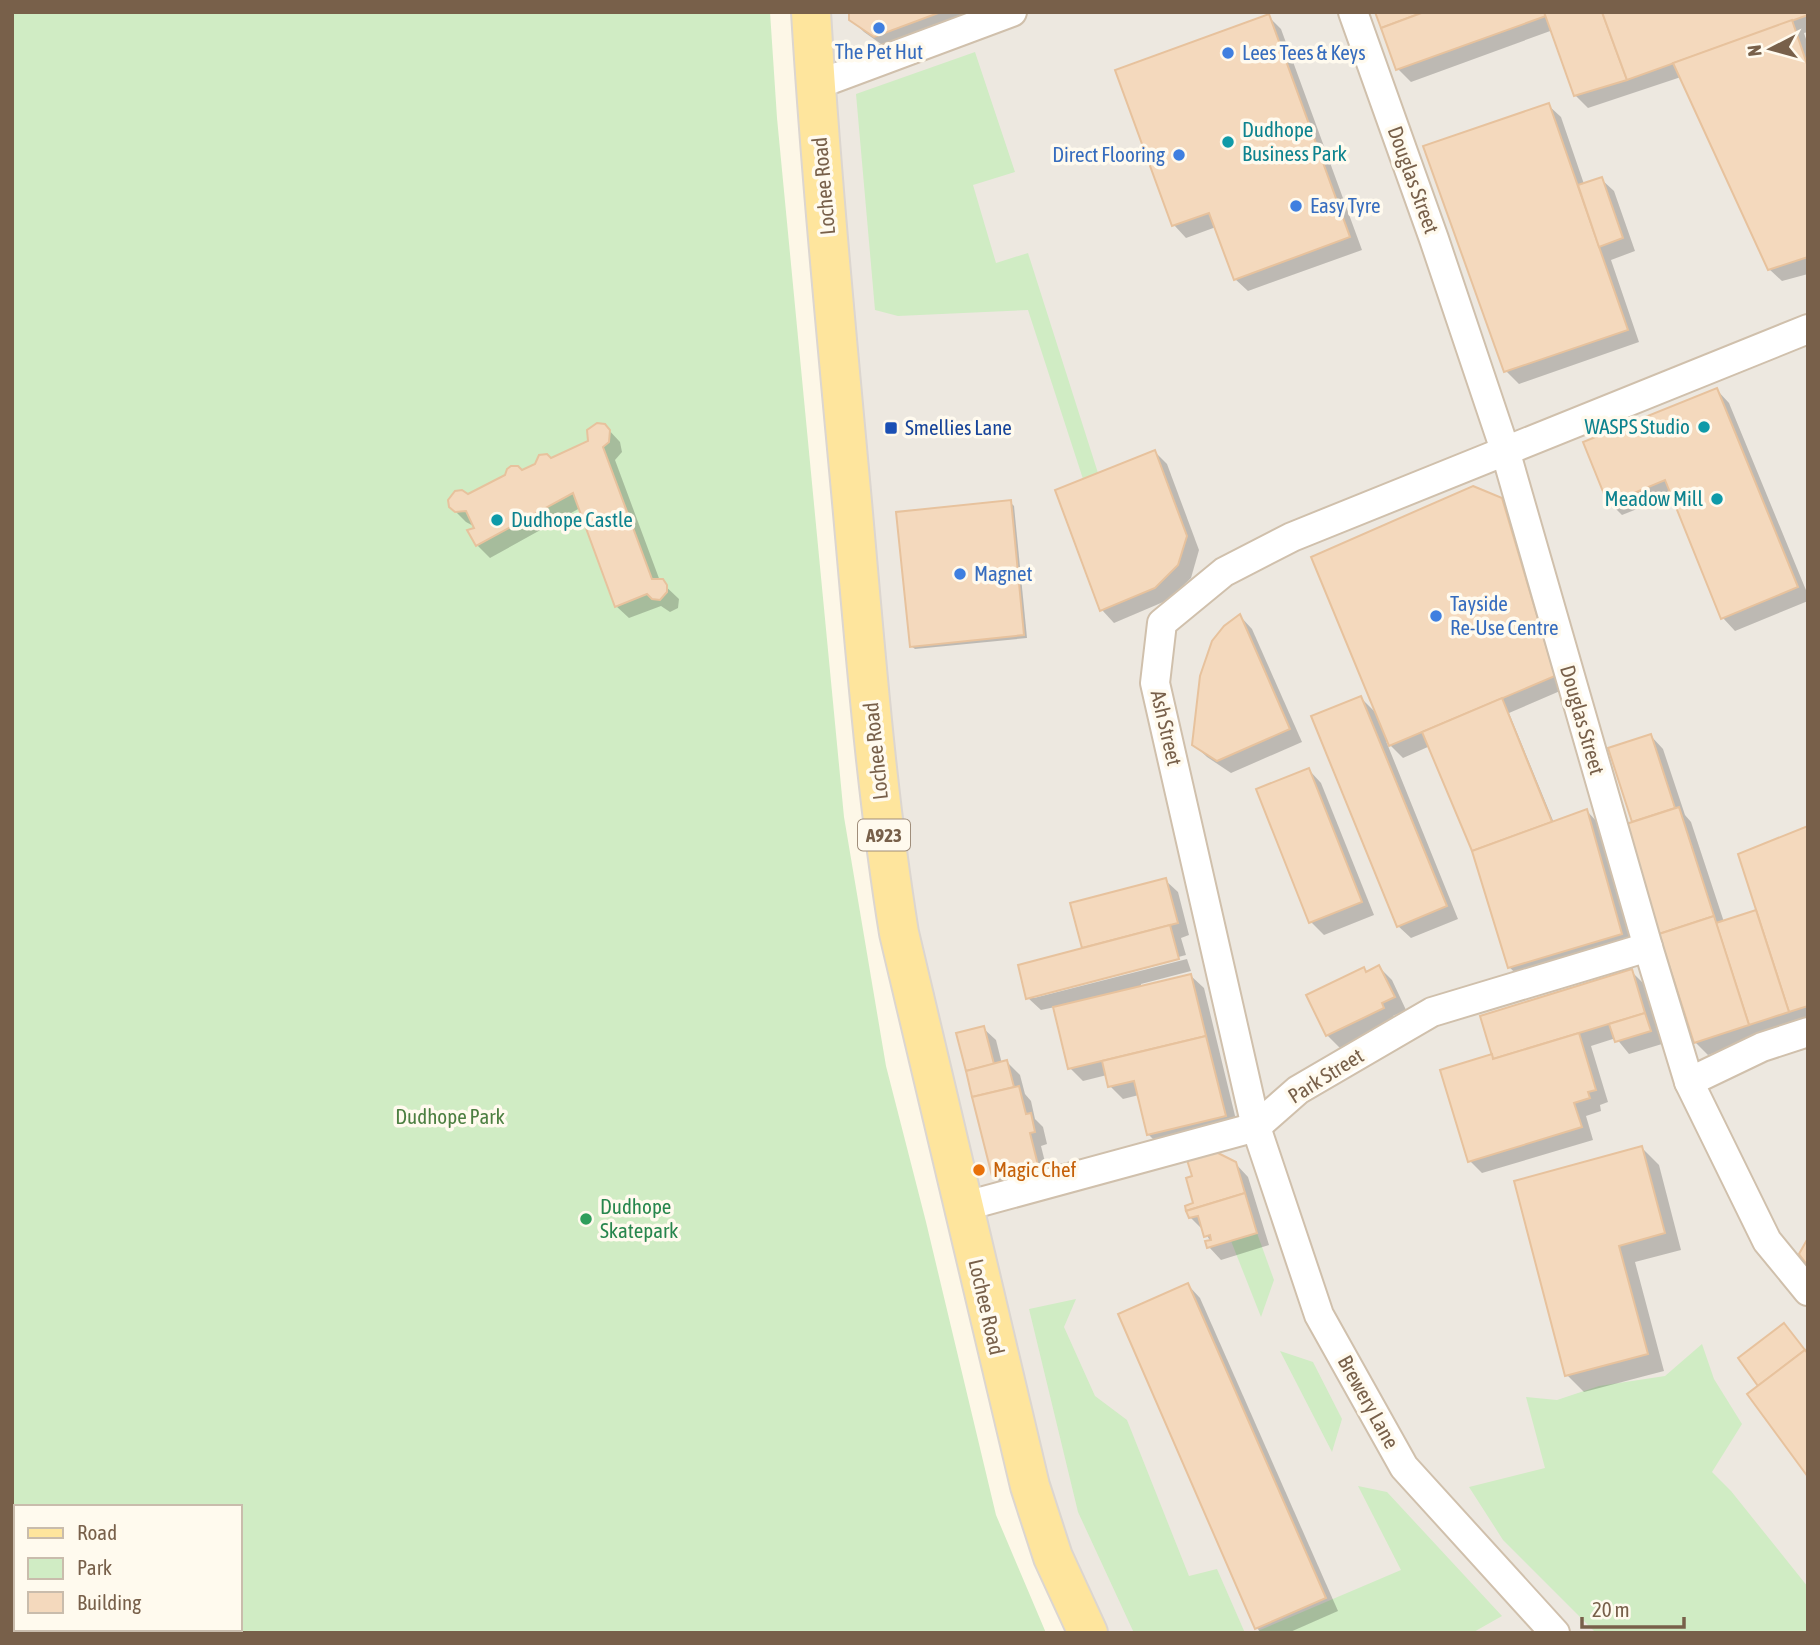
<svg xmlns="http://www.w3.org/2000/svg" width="1820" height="1645" font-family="'Asap Condensed',sans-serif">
	<rect width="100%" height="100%" fill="#fdf7e7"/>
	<polygon fill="#ede8e0" points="828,12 1808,12 1808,1633 1103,1633 1063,1544 914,927 884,701"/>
	<g fill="#d0ecc4">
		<polygon points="12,12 770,12 777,118 844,817 886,1066 926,1222 996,1515 1046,1633 30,1633 29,1629 240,1629 240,1507 16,1507 16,1596 12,1587"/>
		<polygon points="975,52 1015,172 973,185 996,263 1028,253 1098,473 1083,479 1028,310 898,316 875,310 856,94"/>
		<polygon points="1257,1233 1274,1280 1261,1317 1231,1241"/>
		<polygon points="1076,1299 1064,1327 1095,1396 1127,1420 1189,1576 1217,1569 1245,1633 1134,1633 1078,1512 1029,1309"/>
		<polygon points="1702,1344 1714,1379 1742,1424 1712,1472 1731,1491 1808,1587 1808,1633 1596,1633 1503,1540 1469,1487 1545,1468 1526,1397 1557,1400 1599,1386 1665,1376"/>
		<polygon points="1280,1351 1313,1362 1342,1419 1332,1452"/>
		<polygon points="1358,1486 1387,1492 1502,1616 1472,1633 1253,1633 1401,1570"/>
	</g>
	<g fill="#0003">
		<polygon points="851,12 985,12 888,49 864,32 851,19"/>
		<polygon points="1377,12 1808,12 1808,32 1804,33 1808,45 1808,274 1782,281 1769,269 1681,77 1588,108 1575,95 1553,30 1411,82 1398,69"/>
		<polygon points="1268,16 1281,29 1362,250 1248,291 1235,279 1216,227 1186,238 1174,225 1117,71"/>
		<polygon points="1548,105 1561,117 1584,184 1601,179 1614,191 1635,251 1611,260 1639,342 1519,384 1506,371"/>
		<polygon points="1717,390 1729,403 1808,595 1808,601 1735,631 1723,618 1672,495 1622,515 1610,503"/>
		<polygon points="607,428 620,442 622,452 615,460 660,581 679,599 678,608 670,612 661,606 629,618 616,606 580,508 490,558 477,545 477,528 466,522 453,509 468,496 590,442"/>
		<polygon points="1155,452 1167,464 1199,550 1191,578 1168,600 1114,623 1102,610"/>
		<polygon points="1501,499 1515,512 1567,688 1509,713 1554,823 1587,811 1599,824 1634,947 1522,979 1509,967 1474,851 1430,746 1403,758 1386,741 1458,919 1411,938 1398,926 1361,698 1378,715"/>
		<polygon points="1010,502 1014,506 1027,638 915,649 911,646"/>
		<polygon points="1240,616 1252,629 1302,742 1231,773 1207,757 1193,744"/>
		<polygon points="1651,736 1663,749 1685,815 1691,822 1724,922 1758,911 1808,828 1808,1023 1708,1055 1695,1042 1634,823 1610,749"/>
		<polygon points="1309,770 1321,783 1374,915 1324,935 1311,922"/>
		<polygon points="1165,880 1178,892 1189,935 1181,938 1186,955 1034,995 1034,998 1187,959 1191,971 1141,984 1141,988 1191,976 1204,988 1238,1128 1161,1147 1148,1134 1139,1095 1123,1099 1110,1086 1107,1075 1083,1081 1070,1068 1055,1007 1041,1010 1028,998 1084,949 1072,904"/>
		<polygon points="1379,967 1392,980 1406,1010 1393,1016 1395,1021 1340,1048 1327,1035 1309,996 1363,969 1367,973"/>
		<polygon points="1631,971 1644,984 1662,1044 1629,1054 1616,1038 1591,1046 1608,1102 1600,1105 1601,1111 1586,1116 1593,1140 1482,1173 1470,1161 1442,1071 1494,1056"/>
		<polygon points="983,1028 996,1040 1002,1064 1007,1062 1020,1075 1025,1094 1031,1101 1035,1119 1043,1127 1047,1144 1041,1146 1049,1178 1006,1188 994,1176 958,1034"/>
		<polygon points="1642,1148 1659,1165 1681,1250 1635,1262 1664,1371 1584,1392 1567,1375"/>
		<polygon points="1235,1163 1248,1177 1269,1245 1221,1260 1209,1247 1211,1242 1204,1231 1190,1217 1196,1204 1194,1177"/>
		<polygon points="1188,1285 1200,1298 1338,1611 1288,1633 1261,1633 1257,1628"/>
	</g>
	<g fill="#f4d9bd" stroke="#e7c29d" stroke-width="2">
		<polygon points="849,12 941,12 874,37 849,20"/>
		<polygon points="1375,12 1424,12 1381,28"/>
		<polygon points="1424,12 1544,12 1546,16 1396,70 1381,28"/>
		<polygon points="1544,12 1602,12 1627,80 1574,96"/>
		<polygon points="1602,12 1808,12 1808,15 1627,80"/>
		<polygon points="1269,14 1350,237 1234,280 1209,213 1172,226 1115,70"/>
		<polygon points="1792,20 1808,67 1808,257 1768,270 1673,63"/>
		<polygon points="1549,103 1628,330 1504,372 1423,146"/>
		<polygon points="1602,177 1623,238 1599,247 1578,185"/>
		<polygon points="1717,388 1798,587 1721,619 1665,480 1608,504 1583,442"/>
		<polygon points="597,423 605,424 610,430 609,442 603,447 652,579 663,579 667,585 667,592 660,600 652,599 647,594 615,607 573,493 476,546 467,530 474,528 466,511 455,512 449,507 448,500 455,491 462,490 468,494 505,475 507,469 511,466 518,466 522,470 535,464 539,455 547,454 551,458 588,441 587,430"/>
		<polygon points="1155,450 1187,536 1178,565 1155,588 1100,611 1055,490"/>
		<polygon points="1473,486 1502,498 1555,676 1389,746 1311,557"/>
		<polygon points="1011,500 1024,635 910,647 896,512"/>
		<polygon points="1240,614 1290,729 1217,761 1192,745 1200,676 1212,641 1224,626"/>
		<polygon points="1361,696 1447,906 1397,927 1311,716"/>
		<polygon points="1502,698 1552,822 1472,851 1422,732"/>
		<polygon points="1651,734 1675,808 1632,822 1608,748"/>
		<polygon points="1309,768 1362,902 1309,923 1256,789"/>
		<polygon points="1679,807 1714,916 1659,934 1623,825"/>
		<polygon points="1587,809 1622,934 1508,968 1472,851"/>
		<polygon points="1808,826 1808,1006 1789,1012 1738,854"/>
		<polygon points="1166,878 1178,923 1082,948 1070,903"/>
		<polygon points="1756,910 1789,1012 1749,1025 1716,923"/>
		<polygon points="1714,916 1749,1025 1694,1043 1659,934"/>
		<polygon points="1170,925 1179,959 1026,999 1018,965"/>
		<polygon points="1379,965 1395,997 1382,1003 1384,1008 1326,1036 1306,995 1364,967 1366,972"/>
		<polygon points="1632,969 1645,1013 1493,1059 1480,1016"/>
		<polygon points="1191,974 1206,1036 1068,1069 1053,1007"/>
		<polygon points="1645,1013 1651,1031 1615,1042 1609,1024"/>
		<polygon points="984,1026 994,1064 966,1071 956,1033"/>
		<polygon points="1579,1033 1596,1090 1588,1092 1590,1098 1574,1103 1582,1127 1468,1162 1440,1070 1492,1054 1493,1059"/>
		<polygon points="1206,1036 1226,1116 1147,1135 1134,1081 1108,1087 1102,1061"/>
		<polygon points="1007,1060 1014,1087 972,1097 966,1071"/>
		<polygon points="1019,1086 1026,1114 1031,1113 1035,1132 1030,1133 1038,1165 992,1176 972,1097"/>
		<polygon points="1642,1146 1665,1233 1619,1246 1648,1354 1565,1376 1514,1181"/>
		<polygon points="1216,1152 1236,1162 1245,1193 1186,1211 1185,1206 1193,1203 1186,1178 1192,1176 1187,1160"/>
		<polygon points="1245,1193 1257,1233 1207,1248 1205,1241 1211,1240 1210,1235 1204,1237 1198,1216 1189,1218 1186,1211"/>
		<polygon points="1808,1238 1808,1266 1799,1254"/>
		<polygon points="1188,1283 1326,1598 1255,1629 1118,1314"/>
		<polygon points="1784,1323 1805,1350 1758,1386 1738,1358"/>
		<polygon points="1805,1350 1808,1354 1808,1477 1747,1394"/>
	</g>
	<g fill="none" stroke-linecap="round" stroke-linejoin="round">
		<g stroke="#d0c0ac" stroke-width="32">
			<g id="street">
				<polyline points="1353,12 1434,239 1505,450 1648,947 1689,1082 1767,1241 1808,1291"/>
				<polyline points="816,85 1012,12"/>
				<polyline points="1689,1082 1762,1047 1808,1032"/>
				<polyline points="962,1207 1256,1127 1298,1090 1432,1012 1648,947"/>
				<polyline points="1555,1633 1404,1467 1319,1315 1256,1127 1155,683 1162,623 1224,572 1292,537 1808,329"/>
			</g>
		</g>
		<g stroke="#dcd6d0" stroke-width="42">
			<path id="primary" d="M 811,12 C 821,176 837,339 852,502 C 865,646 876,791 899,933 L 1030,1486 L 1053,1557 L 1088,1633"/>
		</g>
		<use href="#street" stroke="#fff" stroke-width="28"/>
		<use href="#primary" stroke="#fee59d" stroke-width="38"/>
	</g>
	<g fill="#3f7fe0" stroke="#fffaee" stroke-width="2.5">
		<circle cx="879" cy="28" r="7"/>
		<circle cx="1228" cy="53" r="7"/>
		<circle cx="1179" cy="155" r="7"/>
		<circle cx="1296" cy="206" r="7"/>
		<circle cx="960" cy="574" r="7"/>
		<circle cx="1436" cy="616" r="7"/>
	</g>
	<g fill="#0f9aa8" stroke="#fffaee" stroke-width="2.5">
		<circle cx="1228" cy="142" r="7"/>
		<circle cx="1704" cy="427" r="7"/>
		<circle cx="1717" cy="499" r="7"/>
		<circle cx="497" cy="520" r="7"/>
	</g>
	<rect fill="#1a4fb4" stroke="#fffaee" stroke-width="2.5" x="884" y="421" width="14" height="14" rx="3.5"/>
	<circle fill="#e8710a" stroke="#fffaee" stroke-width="2.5" cx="979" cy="1170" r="7"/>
	<circle fill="#2e9e5b" stroke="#fffaee" stroke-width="2.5" cx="586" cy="1219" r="7"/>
	<g text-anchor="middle" stroke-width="7" stroke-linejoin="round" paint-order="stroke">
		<rect fill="#fffaee" stroke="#a08e7b" stroke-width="2" x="858" y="819.5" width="52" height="31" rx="5"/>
		<g font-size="19" font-weight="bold" fill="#78604a">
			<text x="884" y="842">A923</text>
		</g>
		<g font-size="21" fill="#366cbe" stroke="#fffaee" text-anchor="start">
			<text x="879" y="59" text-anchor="middle">The Pet Hut</text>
			<text x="1242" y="60">Lees Tees &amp; Keys</text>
			<text x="1165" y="162" text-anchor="end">Direct Flooring</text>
			<text x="1310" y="213">Easy Tyre</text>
			<text x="974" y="581">Magnet</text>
			<text x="1450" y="611">Tayside<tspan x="1450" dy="24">Re-Use Centre</tspan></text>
		</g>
		<g font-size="21" fill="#0d838f" stroke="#fffaee" text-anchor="start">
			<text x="1242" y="137">Dudhope<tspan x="1242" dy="24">Business Park</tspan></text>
			<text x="1690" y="434" text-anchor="end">WASPS Studio</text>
			<text x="1703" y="506" text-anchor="end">Meadow Mill</text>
			<text x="511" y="527">Dudhope Castle</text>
		</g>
		<g font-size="21" fill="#78604a" stroke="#fffaee">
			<text transform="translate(1413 180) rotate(70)" y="7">Douglas Street</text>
			<text transform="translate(824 186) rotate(-95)" y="7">Lochee Road</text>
			<text transform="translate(1582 720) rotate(74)" y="7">Douglas Street</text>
			<text transform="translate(1166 728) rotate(77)" y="7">Ash Street</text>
			<text transform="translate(876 751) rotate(-96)" y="7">Lochee Road</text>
			<text transform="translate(1326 1076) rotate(-32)" y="7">Park Street</text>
			<text transform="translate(986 1307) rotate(77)" y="7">Lochee Road</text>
			<text transform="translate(1368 1402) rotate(61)" y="7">Brewery Lane</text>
		</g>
		<g font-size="21" fill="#164399" stroke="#fffaee" text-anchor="start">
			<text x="905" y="435">Smellies Lane</text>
		</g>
		<g font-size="21" fill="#4c7f41" stroke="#fffaee">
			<text x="450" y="1124">Dudhope Park</text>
		</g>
		<g font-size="21" fill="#c56008" stroke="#fffaee" text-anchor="start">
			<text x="993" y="1177">Magic Chef</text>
		</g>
		<g font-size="21" fill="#27864d" stroke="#fffaee" text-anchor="start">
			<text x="600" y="1214">Dudhope<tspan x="600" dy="24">Skatepark</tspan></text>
		</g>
	</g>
	<rect width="1820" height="1645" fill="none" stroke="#78604a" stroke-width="28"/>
	<rect x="14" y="1505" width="228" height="126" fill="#fffaee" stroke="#c9bcac" stroke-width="2"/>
	<rect x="28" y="1528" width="35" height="10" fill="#fee59d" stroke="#c9bcac" stroke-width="2"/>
	<text x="77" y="1540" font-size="21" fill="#78604a">Road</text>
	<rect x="28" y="1558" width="35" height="21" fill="#d0ecc4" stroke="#c9bcac" stroke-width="2"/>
	<text x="77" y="1575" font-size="21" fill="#78604a">Park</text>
	<rect x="28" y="1592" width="35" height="21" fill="#f4d9bd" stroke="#c9bcac" stroke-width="2"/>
	<text x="77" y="1610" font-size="21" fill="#78604a">Building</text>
	<g transform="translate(1771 49) rotate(264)" stroke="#fffaee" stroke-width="5" paint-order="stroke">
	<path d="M0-5L12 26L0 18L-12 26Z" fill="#78604a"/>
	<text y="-10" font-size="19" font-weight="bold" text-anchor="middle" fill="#78604a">N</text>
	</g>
	<path d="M1582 1617v10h102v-10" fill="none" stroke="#78604a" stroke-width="3.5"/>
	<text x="1592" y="1617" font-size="21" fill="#78604a" stroke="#fffaee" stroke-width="5" paint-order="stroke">20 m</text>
</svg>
